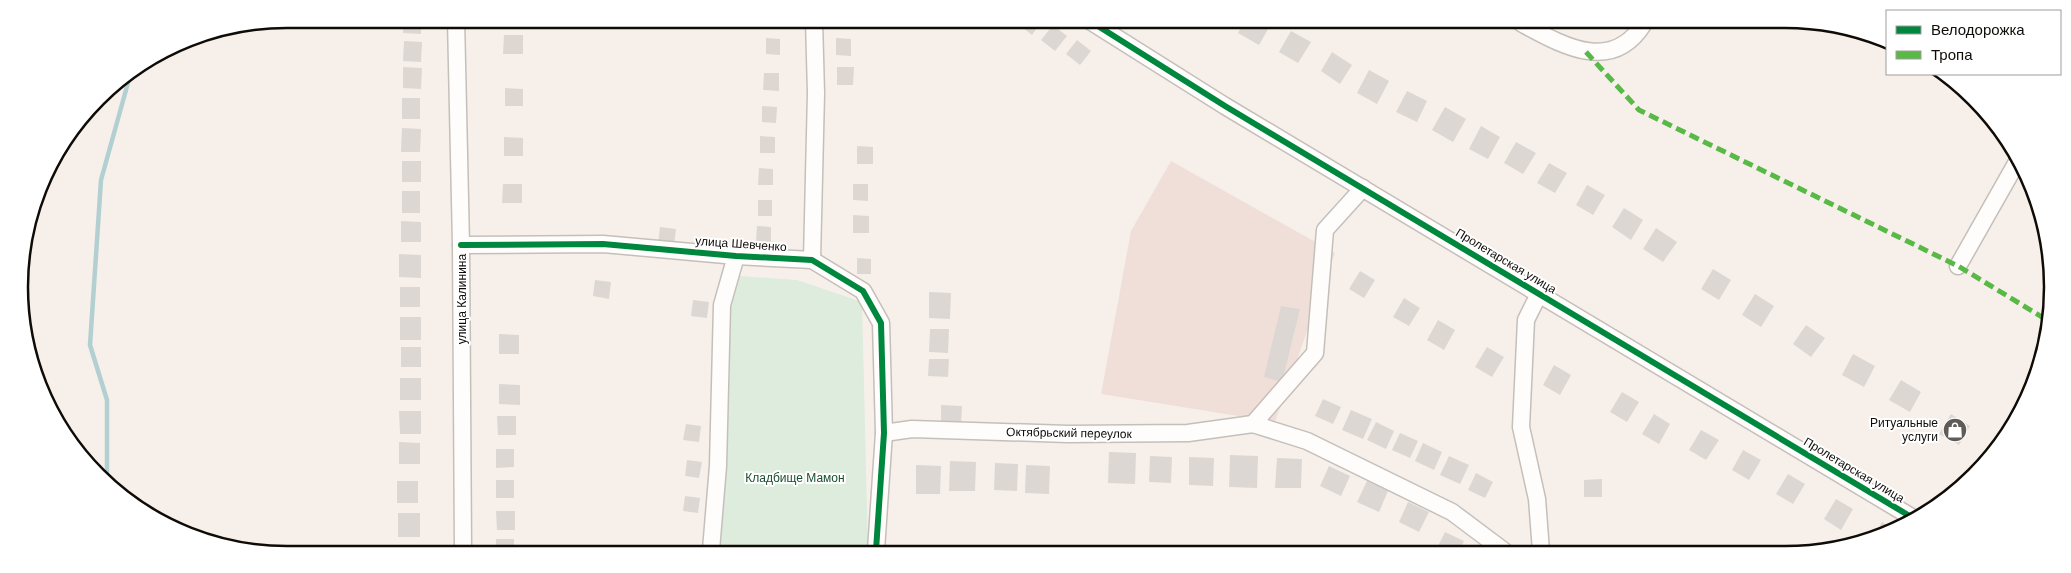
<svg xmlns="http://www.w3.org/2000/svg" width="2071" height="573" font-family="Arial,sans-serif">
	<rect width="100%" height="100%" fill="#f7f0ea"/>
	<polygon fill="#f0dfd9" points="1171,161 1335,253 1275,422 1101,394 1131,231"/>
	<polygon fill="#ddecdc" points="740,276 797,280 862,302 868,550 721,550 730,310"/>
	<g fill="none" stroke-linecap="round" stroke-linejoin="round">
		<polyline stroke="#b2cfd2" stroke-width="4.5" points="107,480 107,400 90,345 101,180 131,72"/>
	</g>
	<g fill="#dcd7d2">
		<polygon points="404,19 421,19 421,34 403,33"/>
		<polygon points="505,19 524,20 524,23 505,23"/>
		<polygon points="1021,21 1042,21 1032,35 1018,24"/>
		<polygon points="1244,22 1271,24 1259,45 1238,33"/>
		<polygon points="1053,25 1067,36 1055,51 1041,40"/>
		<polygon points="1291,31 1311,42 1298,63 1279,52"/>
		<polygon points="504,35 523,35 523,54 503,54"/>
		<polygon points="766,38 780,39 780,55 766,54"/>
		<polygon points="836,38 851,39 851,56 836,55"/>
		<polygon points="1077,40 1091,51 1080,65 1066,54"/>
		<polygon points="404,41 422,42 421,62 403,61"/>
		<polygon points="1332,52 1352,65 1340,84 1321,71"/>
		<polygon points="403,67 422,68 421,89 403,88"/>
		<polygon points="837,67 854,67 853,85 837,85"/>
		<polygon points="1369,70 1389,81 1377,104 1357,93"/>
		<polygon points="764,73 779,73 779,91 763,90"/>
		<polygon points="505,88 523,89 523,106 505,106"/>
		<polygon points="1407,91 1427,101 1417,122 1396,112"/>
		<rect x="402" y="98" width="18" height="21"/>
		<polygon points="762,106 777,107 776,123 762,122"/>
		<polygon points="1445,107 1466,119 1453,142 1432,130"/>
		<polygon points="1481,126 1500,137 1488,159 1469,149"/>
		<polygon points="402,128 421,129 420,152 401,152"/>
		<polygon points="760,136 775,137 775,153 760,153"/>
		<polygon points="504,137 523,138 523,156 504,156"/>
		<polygon points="1516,142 1536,153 1523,174 1504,163"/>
		<polygon points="857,146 873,147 873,164 857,164"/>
		<rect x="402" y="161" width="19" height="21"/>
		<polygon points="1549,163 1567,173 1555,193 1537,183"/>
		<polygon points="759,168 773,169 773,185 758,185"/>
		<polygon points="503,184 522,184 522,203 502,203"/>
		<polygon points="853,184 868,184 868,201 853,200"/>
		<polygon points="1587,185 1605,195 1593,215 1576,205"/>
		<rect x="402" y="191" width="18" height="22"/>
		<rect x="758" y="200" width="14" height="16"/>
		<polygon points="1624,208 1643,220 1631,240 1612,227"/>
		<polygon points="853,215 869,216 869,233 853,233"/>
		<polygon points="401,221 421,222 421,242 401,242"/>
		<polygon points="757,226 771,227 771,243 756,242"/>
		<polygon points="660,227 676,229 674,246 658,244"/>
		<polygon points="1656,228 1677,242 1663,262 1643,249"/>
		<polygon points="399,254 421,255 421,278 399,277"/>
		<polygon points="857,258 871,259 871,274 857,274"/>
		<polygon points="1713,269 1731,280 1719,300 1701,289"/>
		<polygon points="1360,271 1375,280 1364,298 1349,289"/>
		<polygon points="595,280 611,282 609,299 593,296"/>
		<rect x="400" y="287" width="20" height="20"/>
		<polygon points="929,292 951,293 950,319 929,318"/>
		<polygon points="1755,294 1774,306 1761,327 1742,315"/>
		<polygon points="1404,298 1420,308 1409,326 1393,317"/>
		<polygon points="693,300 709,302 707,318 691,316"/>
		<polygon points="1281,306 1300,309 1282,382 1264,377"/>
		<rect x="400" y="317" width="21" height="23"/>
		<polygon points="1438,320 1455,330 1444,350 1427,340"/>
		<polygon points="1806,325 1825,338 1811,357 1793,344"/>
		<polygon points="930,329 949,329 948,353 929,352"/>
		<polygon points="499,334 519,335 519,354 499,354"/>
		<rect x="401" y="347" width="20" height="20"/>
		<polygon points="1487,347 1504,357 1492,377 1475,367"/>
		<polygon points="1853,354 1875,366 1864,387 1842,375"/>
		<polygon points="929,359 949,359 948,377 928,376"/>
		<polygon points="1554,365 1571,375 1560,395 1543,385"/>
		<rect x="400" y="378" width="21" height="22"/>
		<polygon points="1901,380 1921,392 1910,412 1889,400"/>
		<polygon points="499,384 520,385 520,405 499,404"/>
		<polygon points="1622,392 1639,402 1627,422 1610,412"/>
		<polygon points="1323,399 1341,407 1333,424 1315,416"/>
		<polygon points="941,405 962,406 961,424 941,423"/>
		<polygon points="1351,410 1372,419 1363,439 1342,430"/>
		<polygon points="399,411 421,411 421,434 400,434"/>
		<polygon points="1654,414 1670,424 1659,444 1642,434"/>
		<polygon points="1951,414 1970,426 1959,445 1939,434"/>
		<polygon points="497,416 516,416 516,435 498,435"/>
		<polygon points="1376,422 1394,431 1386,449 1367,440"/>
		<polygon points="686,424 701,426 699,442 683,440"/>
		<polygon points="1701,430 1719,440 1706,460 1689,450"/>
		<polygon points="1400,433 1418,441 1410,458 1392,450"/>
		<polygon points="399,442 420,443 420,464 399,464"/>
		<polygon points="1423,443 1442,452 1434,470 1415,461"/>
		<polygon points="496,449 514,449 514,467 496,468"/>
		<polygon points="1743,450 1761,460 1749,480 1732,470"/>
		<polygon points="1109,452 1136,453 1135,484 1108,483"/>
		<polygon points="1230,455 1258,456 1257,488 1229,487"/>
		<polygon points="1150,456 1172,457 1171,483 1149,482"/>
		<polygon points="1449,456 1469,465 1460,484 1440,475"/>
		<polygon points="1189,457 1214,458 1213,486 1189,485"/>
		<polygon points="1277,458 1302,459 1301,488 1275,488"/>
		<polygon points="687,460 702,462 699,478 685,476"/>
		<polygon points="950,461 976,462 975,491 949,491"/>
		<polygon points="995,463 1018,464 1017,491 994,490"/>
		<polygon points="916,465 941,466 940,494 916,494"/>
		<polygon points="1026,465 1050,466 1049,494 1025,493"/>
		<polygon points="1329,466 1350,476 1341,496 1320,486"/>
		<polygon points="1476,473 1493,482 1485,498 1468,490"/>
		<polygon points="1788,474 1805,484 1793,504 1776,494"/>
		<polygon points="1602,479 1602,497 1584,497 1584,480"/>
		<rect x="496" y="480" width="18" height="18"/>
		<rect x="397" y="481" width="21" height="22"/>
		<polygon points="1367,481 1388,491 1379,512 1357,502"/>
		<polygon points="685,496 700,498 698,513 683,511"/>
		<polygon points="1836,499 1853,509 1841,530 1824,519"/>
		<polygon points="1408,502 1429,512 1419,532 1399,522"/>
		<polygon points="496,511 515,511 515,530 497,530"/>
		<rect x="398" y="513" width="22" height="24"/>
		<polygon points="1882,522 1894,529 1873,538"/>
		<polygon points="1445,532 1464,541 1459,551 1436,550"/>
		<rect x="496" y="539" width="18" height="11"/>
		<rect x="397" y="546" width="22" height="3"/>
	</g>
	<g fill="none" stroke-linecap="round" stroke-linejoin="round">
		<g stroke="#c5bfba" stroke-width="19">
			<g id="minor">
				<polyline points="456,19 461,245 463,550"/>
				<polyline points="1090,21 1225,106 1913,518"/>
				<path d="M 1521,23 C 1562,45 1612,75 1644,23"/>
				<polyline points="461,245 603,244 736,256 812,260 863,291 881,323 884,433 876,550"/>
				<polyline points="812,260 816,93 814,20"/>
				<polyline points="1958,266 2017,162"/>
				<polyline points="1539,294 1526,320 1521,427 1537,499 1541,551"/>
				<polyline points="1253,424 1315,353 1325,230 1363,188"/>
				<polyline points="884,433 912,429 1068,434 1188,433 1253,424 1307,441 1452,512 1504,551"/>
				<polyline points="711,550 718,466 722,305 736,256"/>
			</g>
		</g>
		<use href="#minor" stroke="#fefdfc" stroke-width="16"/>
		<polyline stroke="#58b947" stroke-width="5" stroke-dasharray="10 5" stroke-linecap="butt" points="1586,52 1639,110 1958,266 2047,320"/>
		<g stroke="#fff" stroke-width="9">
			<g id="cycleway">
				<polyline points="1090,21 1225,106 1913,518"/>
				<polyline points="461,245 603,244 736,256 812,260 863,291 881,323 884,433 876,550"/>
			</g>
		</g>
		<use href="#cycleway" stroke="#00873e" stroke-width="6"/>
	</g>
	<defs>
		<g id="shop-disc" transform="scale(1.25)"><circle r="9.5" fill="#605b56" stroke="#fff"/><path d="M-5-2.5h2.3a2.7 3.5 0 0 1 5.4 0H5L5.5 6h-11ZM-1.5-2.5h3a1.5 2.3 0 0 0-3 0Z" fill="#fff"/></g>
	</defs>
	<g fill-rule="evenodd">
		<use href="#shop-disc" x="1955" y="430"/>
	</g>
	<g text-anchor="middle" stroke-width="4" stroke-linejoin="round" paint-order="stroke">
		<g font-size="12" fill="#0f0b07" stroke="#fff">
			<text transform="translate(741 244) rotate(4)" y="4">улица Шевченко</text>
			<text transform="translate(1506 261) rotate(31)" y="4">Пролетарская улица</text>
			<text transform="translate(462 299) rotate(-90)" y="4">улица Калинина</text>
			<text transform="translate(1069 433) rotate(1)" y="4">Октябрьский переулок</text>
			<text transform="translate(1854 470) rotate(31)" y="4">Пролетарская улица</text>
		</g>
		<g font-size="12" fill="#0f0b07" stroke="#fff" text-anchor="end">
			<text x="1938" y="427">Ритуальные<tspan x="1938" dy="14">услуги</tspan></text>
		</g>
		<g font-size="12" fill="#184d2d" stroke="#fff">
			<text x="795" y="482">Кладбище Мамон</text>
		</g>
	</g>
	<path d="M0 0H2071V573H0ZM287 28H1785A259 259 0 0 1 2044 287V287A259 259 0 0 1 1785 546H287A259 259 0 0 1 28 287V287A259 259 0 0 1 287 28Z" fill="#fff" fill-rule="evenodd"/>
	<path fill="none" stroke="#0f0b07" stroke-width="2.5" d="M287 28H1785A259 259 0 0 1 2044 287V287A259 259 0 0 1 1785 546H287A259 259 0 0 1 28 287V287A259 259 0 0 1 287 28Z"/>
	<rect x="1886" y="10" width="175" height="65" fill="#ffffff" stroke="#9f9d9c"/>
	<rect x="1896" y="26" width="25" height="8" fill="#00873e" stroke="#9f9d9c"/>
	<text x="1931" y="35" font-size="15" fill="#0f0b07">Велодорожка</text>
	<rect x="1896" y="51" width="25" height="8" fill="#58b947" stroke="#9f9d9c"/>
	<text x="1931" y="60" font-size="15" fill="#0f0b07">Тропа</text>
</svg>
